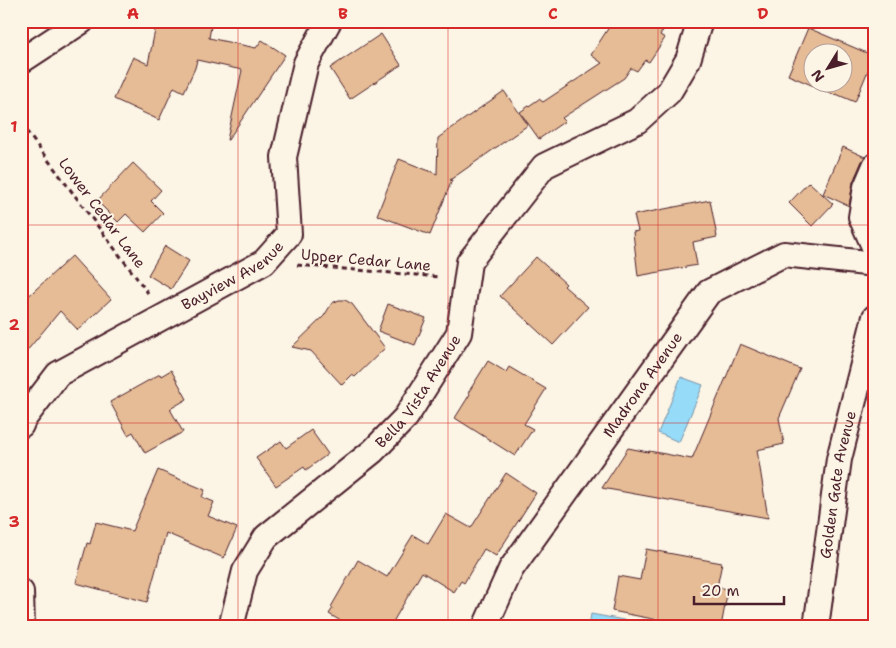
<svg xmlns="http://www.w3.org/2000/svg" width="896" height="648" font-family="'Shantell Sans',sans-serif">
	<rect width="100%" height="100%" fill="#fcf5e5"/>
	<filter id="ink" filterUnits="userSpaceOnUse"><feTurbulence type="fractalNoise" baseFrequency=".02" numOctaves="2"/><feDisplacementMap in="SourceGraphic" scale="10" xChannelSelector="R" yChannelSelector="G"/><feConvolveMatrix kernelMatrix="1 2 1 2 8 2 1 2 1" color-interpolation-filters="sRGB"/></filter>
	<g filter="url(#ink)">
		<g fill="#96dbf8" stroke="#7890a6">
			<polygon points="681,377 703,385 679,442 658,433"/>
			<polygon points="591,614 651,625 651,627 589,627"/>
		</g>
		<g fill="#e6bc96" stroke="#4a1f2b" fill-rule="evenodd">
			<polygon points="157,21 212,21 209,38 256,48 262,40 285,55 228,140 227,140 242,70 197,60 195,68 184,92 174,87 159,120 114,99 133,57 148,64"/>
			<polygon points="613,21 669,21 660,35 665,38 649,62 645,60 637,71 631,68 624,78 562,118 565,121 539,139 520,112 539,99 543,102 602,63 591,55"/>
			<path d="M 808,28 L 874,56 L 855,102 L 836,94 L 835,95 L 788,75 ZM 814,52 L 844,52 L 844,82 L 814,82 Z"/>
			<polygon points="381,34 401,65 350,99 330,68"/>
			<polygon points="504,91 528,125 450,180 452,180 430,235 377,215 399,159 437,174 438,138"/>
			<polygon points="843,147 865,157 862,161 853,182 849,206 823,194"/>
			<polygon points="133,163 161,190 151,201 163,213 145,232 126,214 118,222 97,201"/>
			<polygon points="809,182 833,204 812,226 789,203"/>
			<polygon points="710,200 717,237 693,242 697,265 638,276 633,232 638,231 634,215"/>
			<polygon points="165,246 189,261 171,289 148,275"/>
			<polygon points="72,256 111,299 78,330 60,311 21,358 21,303"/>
			<polygon points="536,257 566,284 564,286 588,307 553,345 500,296"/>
			<polygon points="339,300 345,300 352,304 385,348 355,377 352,375 342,385 311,351 292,347 324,316 332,303"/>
			<polygon points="388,304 426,318 415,345 378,331"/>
			<polygon points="740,344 800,369 779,418 784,444 757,450 768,518 602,488 628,448 648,452 649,451 692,459"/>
			<polygon points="488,361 506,372 509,367 546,389 524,424 533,429 515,456 455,418 470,394 468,393"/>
			<polygon points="171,370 187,399 170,409 183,432 145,453 133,432 128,435 110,402 160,374 161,376"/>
			<polygon points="311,430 328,454 306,470 304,467 276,486 256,458 281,441 286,448"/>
			<polygon points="158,470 205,490 202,497 214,502 208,516 237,528 224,558 166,533 147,602 76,583 87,543 90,544 96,522 132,531"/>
			<polygon points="506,473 536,493 496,556 484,549 464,583 461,581 454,592 422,572 390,627 351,627 329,614 333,608 331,607 358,560 387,577 413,535 428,544 446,514 471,528"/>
			<polygon points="646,549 722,563 717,587 728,589 721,627 657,627 658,620 612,611 618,576 640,580"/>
		</g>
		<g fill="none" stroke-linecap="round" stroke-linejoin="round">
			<g stroke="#4a1f2b" stroke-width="28">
				<g id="street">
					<polyline points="21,61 82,21"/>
					<polyline points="875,166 866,187 861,217 875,249"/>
					<path id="s1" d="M 21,425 L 23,420 L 58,374 L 264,262 L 289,234 L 284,157 L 306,63 L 329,21"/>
					<polyline points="21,592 22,627"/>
					<path id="s2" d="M 233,627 L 233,619 L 245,571 L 266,537 L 373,451 L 406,417 L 459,333 L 469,262 L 544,166 L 637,121 L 669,92 L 688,60 L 700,21"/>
					<path id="s3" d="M 485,627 L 511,569 L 709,292 L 784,254 L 875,264"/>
					<path id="s4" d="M 816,627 L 839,459 L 875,317"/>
				</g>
			</g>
			<g stroke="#4a1f2b" stroke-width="3" stroke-dasharray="5 4" stroke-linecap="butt">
				<polyline points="21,124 148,293"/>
				<polyline points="297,265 440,277"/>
			</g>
			<use href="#street" stroke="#fcf5e5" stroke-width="24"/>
		</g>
	</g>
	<path fill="none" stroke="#d62828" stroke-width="1" stroke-opacity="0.55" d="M 238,21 L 238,627M 448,21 L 448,627M 658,21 L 658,627M 21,225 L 875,225M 21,423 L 875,423"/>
	<g text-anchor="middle" stroke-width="4" stroke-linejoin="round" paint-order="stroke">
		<g font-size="15" fill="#4a1f2b" stroke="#fcf5e5">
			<text transform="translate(102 213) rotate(53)" y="5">Lower Cedar Lane</text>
			<text transform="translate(366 260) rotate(5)" y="5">Upper Cedar Lane</text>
			<text dy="5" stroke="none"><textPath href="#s1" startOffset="264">Bayview Avenue</textPath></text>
			<text dy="5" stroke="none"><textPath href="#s3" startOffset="290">Madrona Avenue</textPath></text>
			<text dy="5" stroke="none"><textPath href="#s2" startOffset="310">Bella Vista Avenue</textPath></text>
			<text dy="5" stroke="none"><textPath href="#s4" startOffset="144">Golden Gate Avenue</textPath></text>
		</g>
	</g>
	<rect width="896" height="648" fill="none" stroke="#fcf5e5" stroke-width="55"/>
	<g transform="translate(828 68) rotate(233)"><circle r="24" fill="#fcf5e5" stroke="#b59f9b"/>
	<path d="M0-4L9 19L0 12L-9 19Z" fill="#4a1f2b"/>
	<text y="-8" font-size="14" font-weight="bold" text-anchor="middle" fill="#4a1f2b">N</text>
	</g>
	<path d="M694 596v8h90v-8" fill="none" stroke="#4a1f2b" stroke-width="2.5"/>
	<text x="701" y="596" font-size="15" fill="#4a1f2b" stroke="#fcf5e5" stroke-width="4" paint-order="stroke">20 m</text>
	<rect x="28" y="28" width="840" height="592" fill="none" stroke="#d62828" stroke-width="2"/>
	<g font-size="16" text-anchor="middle" font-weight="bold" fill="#d62828">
		<text x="133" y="19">A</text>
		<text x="343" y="19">B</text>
		<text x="553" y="19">C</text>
		<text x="763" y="19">D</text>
		<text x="14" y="132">1</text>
		<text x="14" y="330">2</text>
		<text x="14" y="527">3</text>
	</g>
</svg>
